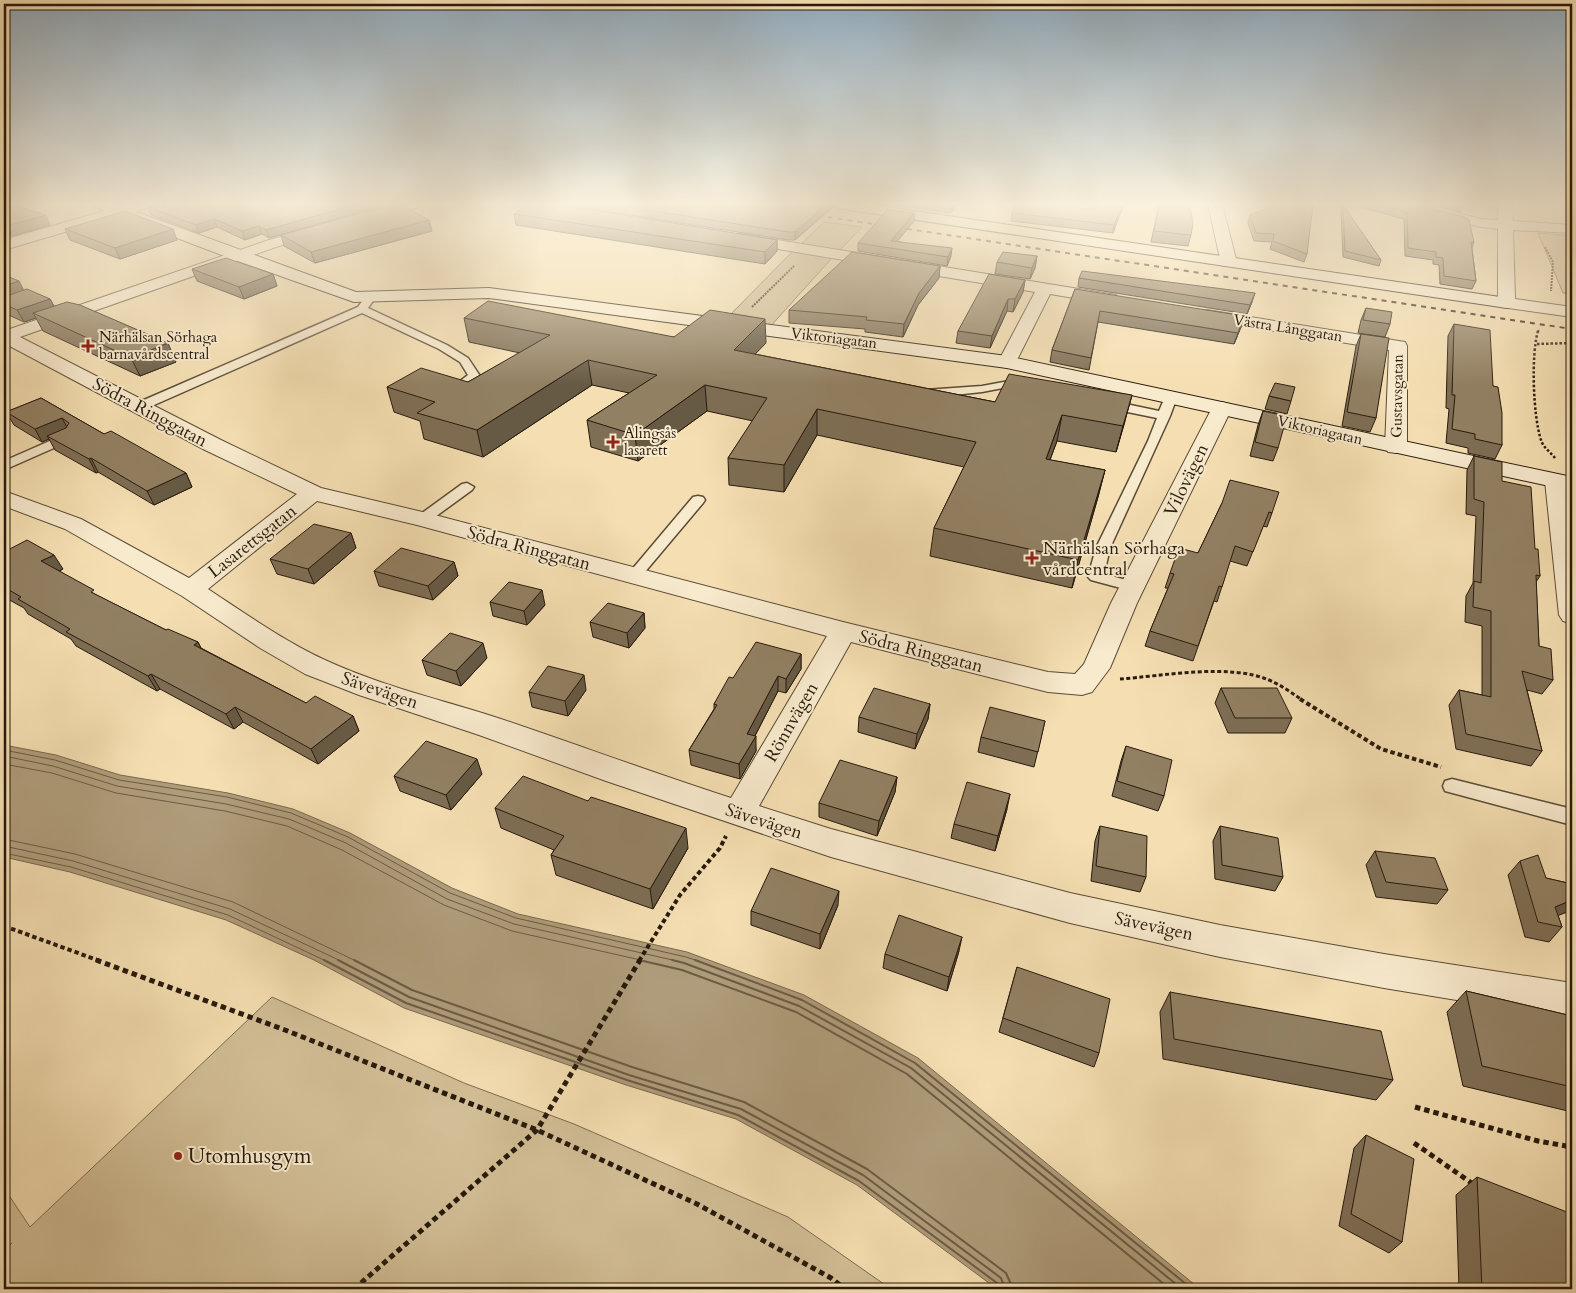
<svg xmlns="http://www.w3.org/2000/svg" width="1576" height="1293" font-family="Cardo,serif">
	<rect width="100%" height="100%" fill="#f5dfb2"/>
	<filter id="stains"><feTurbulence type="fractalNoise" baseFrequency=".004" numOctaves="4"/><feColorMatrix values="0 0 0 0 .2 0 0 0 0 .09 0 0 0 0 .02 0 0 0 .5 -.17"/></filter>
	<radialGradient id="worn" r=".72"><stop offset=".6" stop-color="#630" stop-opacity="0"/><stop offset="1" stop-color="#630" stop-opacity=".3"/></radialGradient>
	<g fill="#d2be96" stroke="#7c6c52">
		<polygon points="824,222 862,227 840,250 801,244"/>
		<polygon points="1538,233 1572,236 1572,294 1563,293"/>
		<polygon points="793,251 832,258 769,328 724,321"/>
		<polygon points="272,997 464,1083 574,1124 788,1217 891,1289 4,1289 4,1251 12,1243 4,1249 4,1188 30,1227"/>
	</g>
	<polygon fill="#af9c7a" stroke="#79684e" points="4,745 56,755 120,775 228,793 293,809 350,833 452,888 518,914 687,952 804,995 918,1058 1200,1289 997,1289 857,1185 736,1119 626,1085 404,1008 314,960 226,920 70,872 4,857"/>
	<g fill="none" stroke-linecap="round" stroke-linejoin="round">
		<g stroke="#6b5b44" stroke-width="1">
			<polyline points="4,750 55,760 119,780 227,797 291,813 348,837 450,893 516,918 686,957 698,961"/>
			<polyline points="4,756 53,766 117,786 226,804 289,819 346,843 447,899 514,924 677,961"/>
			<polyline points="4,764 52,773 116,793 225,811 287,826 342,850 444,905 512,931 645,961"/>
			<polyline points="4,839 75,854 233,902 356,961"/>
			<polyline points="4,846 73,861 230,909 341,961"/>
			<polyline points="4,853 71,867 228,915 326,961"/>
		</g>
		<g stroke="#6b5b44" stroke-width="2">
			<polyline points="324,960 406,1003 627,1080 738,1115 859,1181 997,1283 999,1289"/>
			<polyline points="338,960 409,997 629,1075 741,1109 863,1175 1001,1278 1005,1289"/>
			<polyline points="354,960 412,990 632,1067 744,1102 867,1169 1006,1273 1013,1289"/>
			<polyline points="639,960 682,970 796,1012 907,1074 1170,1289"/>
			<polyline points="672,960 684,963 799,1006 911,1068 1182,1289"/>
			<polyline points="695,960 802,1000 915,1063 1192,1289"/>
		</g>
		<g stroke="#5a4b36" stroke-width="3">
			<g id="lane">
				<polygon points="370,295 375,298 368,308 447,345 468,358 480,376 478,378 454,396 446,396 444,394 446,392 468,375 460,362 439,349 362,313 145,409 141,410 135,406 137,403 358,307 366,296"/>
				<polygon points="1009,381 1015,384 1013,386 982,392 925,398 919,394 925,390 982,386"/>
				<polygon points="1171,393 1177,397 1170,416 1110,548 1104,574 1137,583 1140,586 1137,589 1132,591 1091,580 1088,577 1096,548 1148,441 1157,418 1103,407 1101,404 1107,400 1159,411 1165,397"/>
				<polygon points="68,433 74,437 72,440 4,470 4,461"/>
				<polygon points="467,483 474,487 472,490 428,522 418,522 416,519 418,516 462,484"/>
				<polygon points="698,496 703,497 705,500 703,503 639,579 629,579 627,576 629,573 693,497"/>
				<polygon points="1452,779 1572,809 1572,825 1445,791 1443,786 1445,781"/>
			</g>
		</g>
		<g stroke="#5a4b36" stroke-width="2">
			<g id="street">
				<polygon points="128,204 151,204 149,207 4,250 4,240"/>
				<polygon points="397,204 421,204 419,207 369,221 364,220 362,217 364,214"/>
				<polygon points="1208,204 1222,204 1237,263 1235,266 1223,266 1221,263"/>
				<polygon points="1396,204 1422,204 1481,219 1498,220 1498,204 1512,204 1513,221 1572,225 1572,233 1513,230 1515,299 1572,307 1572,317 1501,307 1498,303 1498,229 1481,227 1398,207"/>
				<path d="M 318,227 L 323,228 L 325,231 L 323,234 L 279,246 L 20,337 L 221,440 L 321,488 L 431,514 L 843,622 L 1048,672 L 1075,674 L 1084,664 L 1111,603 L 1212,408 L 1215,404 L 1222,402 L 1229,404 L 1232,408 L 1137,603 L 1110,668 L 1092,692 L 1082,695 L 1048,692 L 851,642 L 759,806 L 831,829 L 1070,893 L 1220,925 L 1384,954 L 1572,983 L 1572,1019 L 1384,988 L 1220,957 L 1070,923 L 831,857 L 606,781 L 479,735 L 359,695 L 305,674 L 260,648 L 182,596 L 65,529 L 4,506 L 4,491 L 81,519 L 189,578 L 297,494 L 205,450 L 4,343 L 4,331 L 269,240 ZM 317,501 L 417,525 L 827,636 L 731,798 C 654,773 578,745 501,719 C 443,700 381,686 325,660 C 284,641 246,614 208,589 Z"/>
				<polygon points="741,234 1110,294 1116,295 1119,299 1116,303 1110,304 1050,294 1014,366 1007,368 1000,366 998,362 1035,292 736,242 733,239 736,236"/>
				<polygon points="1207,310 1405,342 1407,346 1407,447 1404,452 1396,453 1388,452 1385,447 1389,350 1201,319 1198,315 1201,311"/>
				<polygon points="1556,474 1564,476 1567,481 1572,518 1572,624 1563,621 1559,615 1545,481 1548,476"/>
			</g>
		</g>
		<g stroke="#271a0d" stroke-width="2">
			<g id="secondary">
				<polygon points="94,204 115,204 356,292 489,288 1007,356 1572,477 1572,491 1007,368 489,298 354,302 232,259 96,207"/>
				<polygon points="829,204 867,204 1507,298 1513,299 1516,303 1513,307 1507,308 836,208"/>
			</g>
		</g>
		<g stroke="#271a0d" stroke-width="2" stroke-dasharray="2 1" stroke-linecap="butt">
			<polyline points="1545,247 1553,262 1551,291"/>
			<polyline points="752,307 794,266"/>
			<polyline points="1538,332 1539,329"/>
		</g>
		<g stroke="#271a0d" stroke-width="2.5" stroke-dasharray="2.5 2" stroke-linecap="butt">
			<path d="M 1538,331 C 1531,354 1533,416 1541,440 C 1543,447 1550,452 1555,458"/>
			<polyline points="1537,344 1572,343"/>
		</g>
		<path stroke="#271a0d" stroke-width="3" stroke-dasharray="4 2.5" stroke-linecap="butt" d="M 1120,679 C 1163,676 1229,663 1269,680 C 1281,685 1292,693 1302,700"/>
		<g stroke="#271a0d" stroke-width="4" stroke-dasharray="4.5 3" stroke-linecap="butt">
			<polyline points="1300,699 1381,749 1441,767"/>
			<polyline points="4,926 100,961"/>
			<polyline points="639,961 680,895 720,848 726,836"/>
		</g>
		<g stroke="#271a0d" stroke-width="5" stroke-dasharray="5.5 4" stroke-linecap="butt">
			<polyline points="96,960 285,1030 537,1130 697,1204 831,1278 845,1289"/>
			<polyline points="1415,1107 1538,1141 1572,1147"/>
			<polyline points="1414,1143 1473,1184"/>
			<polyline points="354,1289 537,1130 640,960"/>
		</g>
		<use href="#lane" fill="#f8eacd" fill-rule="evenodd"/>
		<use href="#street" fill="#f8eacd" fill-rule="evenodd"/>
		<use href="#secondary" fill="#f8eacd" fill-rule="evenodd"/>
		<polyline stroke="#271a0d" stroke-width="2" stroke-dasharray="5 5" stroke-linecap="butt" points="808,214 1572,329"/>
	</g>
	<g fill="#7e6e55" stroke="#271a0d">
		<polygon points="4,204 50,225 12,236 4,233"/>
		<polygon points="151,204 385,204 385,205 269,238 262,234 245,240 217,227 199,233 151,215 148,207 152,206"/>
		<polygon points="560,204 832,204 832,208 795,240 788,240"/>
		<polygon points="887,204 957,204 951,213"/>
		<polygon points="1015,204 1124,204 1113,233 1011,221 1012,213"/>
		<polygon points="1159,204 1191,235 1188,246 1151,242"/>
		<polygon points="1348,204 1411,204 1474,242 1472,248 1476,281 1472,289 1440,284 1439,265 1433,264 1433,260 1405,256 1404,219"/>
		<polygon points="1431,204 1464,204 1461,212"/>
		<polygon points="1343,205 1381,260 1379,266 1343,257 1341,210"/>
		<polygon points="914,213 914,221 897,241 951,256 947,266 858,251 858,243"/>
		<polygon points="514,214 777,240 777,251 765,264 516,225"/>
		<polygon points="1250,215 1307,254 1304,262 1270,249 1272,242 1254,241 1248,223"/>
		<polygon points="429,220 432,231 315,263 284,246 281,235"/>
		<polygon points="65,229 177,240 120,259 70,240"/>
		<polygon points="1037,256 1035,268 1030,279 995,274 997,262"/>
		<polygon points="940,266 939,278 918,305 903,337 865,332 865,329 789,323 789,310"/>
		<polygon points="192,269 273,274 277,286 244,299 197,281"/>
		<polygon points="4,275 24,290 50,299 54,306 176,362 140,376 43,331 36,318 24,322 4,313"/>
		<polygon points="1079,278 1252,302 1247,314 1078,287"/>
		<polygon points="1025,280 1023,292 1013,312 1007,311 990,348 956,343 958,331"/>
		<polygon points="1075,289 1241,327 1234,344 1098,322 1089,370 1050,362 1052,350"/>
		<polygon points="1366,308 1390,324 1385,337 1358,333 1361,320"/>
		<polygon points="464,318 674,337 766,343 755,354 995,402 1125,421 1116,452 1057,441 1050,460 1105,470 1098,497 1072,588 930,556 934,528 964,467 817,435 784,492 729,485 728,458 753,421 707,411 638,461 591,447 587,420 629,393 592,385 483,457 424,439 420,421 394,412 387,387 468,382 520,353 469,342"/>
		<polygon points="1454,324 1493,386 1502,445 1495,459 1468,453 1468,448 1446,443 1449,409 1446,408 1448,336"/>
		<polygon points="1361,334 1376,418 1370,432 1342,426 1356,346"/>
		<polygon points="1269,396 1291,401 1287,414 1265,409"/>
		<polygon points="41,398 104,434 186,473 192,487 154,505 98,472 96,473 55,450 49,439 42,442 14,425 6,412"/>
		<polygon points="1263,411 1278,448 1273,461 1250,456 1258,425"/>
		<polygon points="1474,456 1502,481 1535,549 1540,576 1536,582 1539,646 1553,680 1542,694 1527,690 1542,751 1531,766 1456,749 1449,705 1459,690 1482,695 1482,626 1465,622 1466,596 1473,583 1476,516 1466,514 1467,470"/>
		<polygon points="1222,503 1272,513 1267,527 1263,526 1247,566 1230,561 1217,602 1214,601 1193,661 1145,646 1150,631 1168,588 1165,588 1170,573 1198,553"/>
		<polygon points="351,533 356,548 314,584 277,574 270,559"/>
		<polygon points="4,552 63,569 59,571 96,595 166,630 198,642 201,648 306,703 353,716 359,731 318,764 243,722 234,729 160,689 157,691 76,646 71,639 28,614 24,608 4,597"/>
		<polygon points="454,562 458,576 433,600 379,586 374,571"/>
		<polygon points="490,602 545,605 527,625 493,616"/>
		<polygon points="644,613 645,628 629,648 593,637 590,622"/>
		<polygon points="801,654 801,669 786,693 778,691 755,736 756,751 740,779 691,765 689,750 714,709 714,704 733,678"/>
		<polygon points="487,658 461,686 427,675 422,660"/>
		<polygon points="1221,688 1292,718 1285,733 1228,733 1215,703"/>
		<polygon points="586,690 568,716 532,707 529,692"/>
		<polygon points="930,704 928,719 915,749 858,732 859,717"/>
		<polygon points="1045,721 1034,767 978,752 981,737"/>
		<polygon points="1126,746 1164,796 1158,811 1112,796 1121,761"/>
		<polygon points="482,774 451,810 400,791 394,776"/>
		<polygon points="897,777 895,792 877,836 819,817 819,803"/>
		<polygon points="588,801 688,848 653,909 556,875 551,855 554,850 501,828 495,808"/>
		<polygon points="1007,809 995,851 951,838 954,824"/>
		<polygon points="1100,826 1146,877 1140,892 1091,881 1095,841"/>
		<polygon points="1220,826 1283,877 1275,891 1215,879 1213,841"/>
		<polygon points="1375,851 1448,890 1437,904 1376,897 1366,865"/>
		<polygon points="1520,861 1546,878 1572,884 1572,910 1558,915 1562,927 1549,942 1525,937 1508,875"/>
		<polygon points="838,905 820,949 751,925 751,911"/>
		<polygon points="959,951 947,991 883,968 885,954"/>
		<polygon points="1017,967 1099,1053 1094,1067 999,1032"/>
		<polygon points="1466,991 1572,1016 1572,1112 1463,1086 1447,1012"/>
		<polygon points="1170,992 1393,1080 1376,1100 1163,1059 1160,1012"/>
		<polygon points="1366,1135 1402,1242 1389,1253 1339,1226 1354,1148"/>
		<polygon points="1477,1177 1572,1289 1459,1289 1456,1195"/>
	</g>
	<g fill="#665a45" stroke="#271a0d">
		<polygon points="358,204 385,204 385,205 269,238 266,230"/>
		<polygon points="827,204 832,204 832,208 795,240 795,232"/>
		<polygon points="952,204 957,204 951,213 951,206"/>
		<polygon points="1123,204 1124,204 1113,233 1114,225"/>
		<polygon points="914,213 914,221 892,248 891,241"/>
		<polygon points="46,215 50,225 12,236 7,226"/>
		<polygon points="214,219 217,227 199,233 196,225"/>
		<polygon points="429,220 432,231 315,263 311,252"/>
		<polygon points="259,226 262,234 245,240 242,231"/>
		<polygon points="173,229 177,240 120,259 115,248"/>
		<polygon points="777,240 777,251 765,264 765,252"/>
		<polygon points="952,248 951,256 947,266 948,257"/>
		<polygon points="1037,256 1035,268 1030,279 1032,268"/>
		<polygon points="940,266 939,278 918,305 903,337 904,324 919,293"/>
		<polygon points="273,274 277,286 244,299 239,287"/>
		<polygon points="1025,280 1023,292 1013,312 1015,299"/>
		<polygon points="19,281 25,293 4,300 4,286"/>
		<polygon points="1255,293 1252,302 1247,314 1250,305"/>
		<polygon points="50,299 56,311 33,313 36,318 24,322 17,310"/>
		<polygon points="1008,299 1007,311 990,348 992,336"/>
		<polygon points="1244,316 1241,327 1234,344 1238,333"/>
		<polygon points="765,319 766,343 735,375 734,350"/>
		<polygon points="168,343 176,362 140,376 131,358"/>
		<polygon points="588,360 592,385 483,457 477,430"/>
		<polygon points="705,385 707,411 638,461 635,435"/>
		<polygon points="1132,395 1125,421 1116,452 1123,426"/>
		<polygon points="817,409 817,435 784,492 784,465"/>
		<polygon points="1062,415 1057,441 1040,486 1046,459"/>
		<polygon points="62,418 69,431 47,436 49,439 42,442 35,429"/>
		<polygon points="91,458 98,472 96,473 89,459"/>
		<polygon points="1105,470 1098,497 1072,588 1078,560"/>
		<polygon points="186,473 192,487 154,505 147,491"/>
		<polygon points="351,533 356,548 314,584 308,569"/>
		<polygon points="54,555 63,569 50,576 41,561"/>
		<polygon points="454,562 458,576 433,600 428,586"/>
		<polygon points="542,590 545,605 527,625 524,611"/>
		<polygon points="644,613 645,628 629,648 627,633"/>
		<polygon points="198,642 205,657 194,645"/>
		<polygon points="483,643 487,658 461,686 456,671"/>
		<polygon points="801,654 801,669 786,693 786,679"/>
		<polygon points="151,674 160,689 157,691 148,676"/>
		<polygon points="584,675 586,690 568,716 565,701"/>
		<polygon points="778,676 778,691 748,749 747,734"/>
		<polygon points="930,704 928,719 915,749 917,734"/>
		<polygon points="235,707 243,722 234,729 226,714"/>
		<polygon points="353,716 359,731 318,764 311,749"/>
		<polygon points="756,736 756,751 740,779 739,764"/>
		<polygon points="477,759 482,774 451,810 446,795"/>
		<polygon points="897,777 895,792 877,836 879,821"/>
		<polygon points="1010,794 1007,809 995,851 998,836"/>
		<polygon points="686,828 688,848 653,909 650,889"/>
		<polygon points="839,891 838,905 820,949 820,934"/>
		<polygon points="1572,900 1572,910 1542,922 1555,907"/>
		<polygon points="962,937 959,951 947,991 949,977"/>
	</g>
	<g fill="#928063" stroke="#271a0d">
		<polygon points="4,204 11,204 46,215 7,226 4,225"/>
		<polygon points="157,204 358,204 266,230 259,226 242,231 214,219 196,225 148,207"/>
		<polygon points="395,204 400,204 429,220 311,252 281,235"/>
		<polygon points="527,204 556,204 777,240 765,252 514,214"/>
		<polygon points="608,204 827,204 795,232 788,232"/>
		<polygon points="1015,204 1123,204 1114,225 1012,213"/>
		<polygon points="1159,204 1189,204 1193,223 1191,235 1154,231"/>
		<polygon points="1279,204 1313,204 1307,254 1273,241 1274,234 1256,233 1250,215"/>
		<polygon points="1378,204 1411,204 1465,217 1469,220 1474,242 1471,242 1476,281 1444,276 1443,258 1436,257 1436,252 1408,248 1407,212"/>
		<polygon points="1343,205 1381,260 1345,251"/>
		<polygon points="888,209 914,213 891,241 952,248 948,257 858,243"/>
		<polygon points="125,211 173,229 115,248 65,229"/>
		<polygon points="852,252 940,266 919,293 904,324 866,320 867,317 789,310"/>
		<polygon points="1003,252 1037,256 1032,268 997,262"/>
		<polygon points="226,258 273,274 239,287 192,269"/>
		<polygon points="1082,271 1255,293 1250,305 1079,278"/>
		<polygon points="989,274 1025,280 1015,299 1008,299 992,336 958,331"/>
		<polygon points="4,275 19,281 4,286"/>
		<polygon points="27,289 50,299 17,310 4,304 4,297"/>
		<polygon points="1075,289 1244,316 1238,333 1100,311 1091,358 1052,350"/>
		<polygon points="488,301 674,337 710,310 765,319 734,350 995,402 1009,374 1132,395 1123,426 1062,415 1046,459 1105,470 1078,560 934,528 976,442 817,409 784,465 728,458 767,398 705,385 635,435 587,420 657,375 588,360 477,430 417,413 435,402 387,387 421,368 468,382 550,335 464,318"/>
		<polygon points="67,302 80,305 168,343 131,358 33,313"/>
		<polygon points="1366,308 1392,312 1390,324 1363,320"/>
		<polygon points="1454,324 1490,330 1493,386 1498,387 1502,413 1502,445 1475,439 1475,434 1452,429 1455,395 1452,395"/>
		<polygon points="1361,334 1389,338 1376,418 1347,412"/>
		<polygon points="1275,383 1295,387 1291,401 1269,396"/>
		<polygon points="41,398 104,434 111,431 186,473 147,491 91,458 89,459 47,436 66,428 69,423 62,418 35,429 6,412"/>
		<polygon points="1263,411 1287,416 1278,448 1255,442"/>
		<polygon points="1474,456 1502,462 1502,481 1531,487 1535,549 1538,549 1540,576 1536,575 1539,646 1551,649 1553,680 1522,671 1542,751 1466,734 1459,690 1491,697 1491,611 1473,607 1474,581 1481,583 1484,502 1474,499"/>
		<polygon points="1230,480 1279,492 1272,513 1269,512 1253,552 1235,546 1222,587 1219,586 1198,646 1150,631 1174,574 1170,573 1179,548 1198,553 1222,503"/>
		<polygon points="314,524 351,533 308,569 270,559"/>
		<polygon points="27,540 54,555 41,561 94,590 91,592 166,630 168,629 198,642 194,645 306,703 315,696 353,716 311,749 235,707 226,714 151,674 148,676 66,632 70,629 18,599 21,597 4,587 4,552"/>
		<polygon points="401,548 454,562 428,586 374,571"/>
		<polygon points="509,582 542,590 524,611 490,602"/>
		<polygon points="608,603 644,613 627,633 590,622"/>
		<polygon points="450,633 483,643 456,671 422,660"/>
		<polygon points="756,642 801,654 786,679 778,676 747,734 756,736 739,764 689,750 717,705 714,704 729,677 733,678"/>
		<polygon points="548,666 584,675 565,701 529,692"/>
		<polygon points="874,688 930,704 917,734 859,717"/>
		<polygon points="1221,688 1277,688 1292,718 1235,718"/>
		<polygon points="990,707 1045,721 1038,752 981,737"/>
		<polygon points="426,741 477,759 446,795 394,776"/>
		<polygon points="1126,746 1172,760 1164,796 1117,781"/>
		<polygon points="840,760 897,777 879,821 819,803"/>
		<polygon points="523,776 588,801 591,797 686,828 650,889 551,855 564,836 495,808"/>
		<polygon points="967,782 1010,794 998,836 954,824"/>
		<polygon points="1100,826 1147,836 1146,877 1096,866"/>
		<polygon points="1220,826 1278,838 1283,877 1222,865"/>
		<polygon points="1375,851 1435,858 1448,890 1386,882"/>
		<polygon points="1538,855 1546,878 1572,884 1572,900 1555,907 1562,927 1538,922 1520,861"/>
		<polygon points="771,868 839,891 820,934 751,911"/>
		<polygon points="899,915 962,937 949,977 885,954"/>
		<polygon points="1017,967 1110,999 1099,1053 1003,1018"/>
		<polygon points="1466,991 1572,1016 1572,1087 1482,1066"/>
		<polygon points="1170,992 1381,1031 1393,1080 1174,1039"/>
		<polygon points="1366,1135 1414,1159 1402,1242 1351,1214"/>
		<polygon points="1477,1177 1572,1214 1572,1289 1482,1289"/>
	</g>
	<linearGradient id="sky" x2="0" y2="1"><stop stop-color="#91aabc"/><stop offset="0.53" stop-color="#faf1dc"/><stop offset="1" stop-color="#faf1dc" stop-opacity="0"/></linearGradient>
	<rect width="1576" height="385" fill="url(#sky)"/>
	<g fill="#8f2418" stroke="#f8eacd" stroke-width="2">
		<path d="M85.5 338.5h5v5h5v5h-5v5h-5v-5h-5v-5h5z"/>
		<path d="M610.5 434.5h5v5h5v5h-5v5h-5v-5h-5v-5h5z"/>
		<path d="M1029.5 550.5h5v5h5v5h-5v5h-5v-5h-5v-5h5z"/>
		<circle cx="178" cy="1156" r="5"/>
	</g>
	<g text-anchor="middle" stroke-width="4" stroke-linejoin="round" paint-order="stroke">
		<g font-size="15" fill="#271a0d" stroke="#f8eacd">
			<text transform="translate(1288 328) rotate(9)" y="5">Västra Långgatan</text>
			<text transform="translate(834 338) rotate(7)" y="5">Viktoriagatan</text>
			<text transform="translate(1397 396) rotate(-89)" y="5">Gustavsgatan</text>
			<text transform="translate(1320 430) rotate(13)" y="5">Viktoriagatan</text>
		</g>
		<g font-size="15" fill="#271a0d" stroke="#f8eacd" text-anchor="start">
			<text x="99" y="342">Närhälsan Sörhaga<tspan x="99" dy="17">barnavårdscentral</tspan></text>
			<text x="624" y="438">Alingsås<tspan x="624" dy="17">lasarett</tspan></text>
		</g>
		<g font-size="18" fill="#271a0d" stroke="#f8eacd">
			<text transform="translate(150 412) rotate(28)" y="6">Södra Ringgatan</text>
			<text transform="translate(1186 480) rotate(-64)" y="6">Vilovägen</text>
			<text transform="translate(252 541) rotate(-38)" y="6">Lasarettsgatan</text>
			<text transform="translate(529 548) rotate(15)" y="6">Södra Ringgatan</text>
			<text transform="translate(921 651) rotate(14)" y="6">Södra Ringgatan</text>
			<text transform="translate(380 690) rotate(19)" y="6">Sävevägen</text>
			<text transform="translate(791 722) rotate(-60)" y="6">Rönnvägen</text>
			<text transform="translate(764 821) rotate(18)" y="6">Sävevägen</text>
			<text transform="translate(1154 926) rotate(12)" y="6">Sävevägen</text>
		</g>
		<g font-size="18" fill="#271a0d" stroke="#f8eacd" text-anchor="start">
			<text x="1043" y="554">Närhälsan Sörhaga<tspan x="1043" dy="21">vårdcentral</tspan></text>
		</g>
		<g font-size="21" fill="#271a0d" stroke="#f8eacd" text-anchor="start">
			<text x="188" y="1163">Utomhusgym</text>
		</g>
	</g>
	<rect width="1576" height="1293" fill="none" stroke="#f5dfb2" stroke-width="20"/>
	<rect x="5" y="5" width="1566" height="1283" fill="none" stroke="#271a0d" stroke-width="2.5"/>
	<rect x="10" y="10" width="1556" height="1273" fill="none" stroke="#271a0d"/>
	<rect width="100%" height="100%" filter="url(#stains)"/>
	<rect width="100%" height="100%" fill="url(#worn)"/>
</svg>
